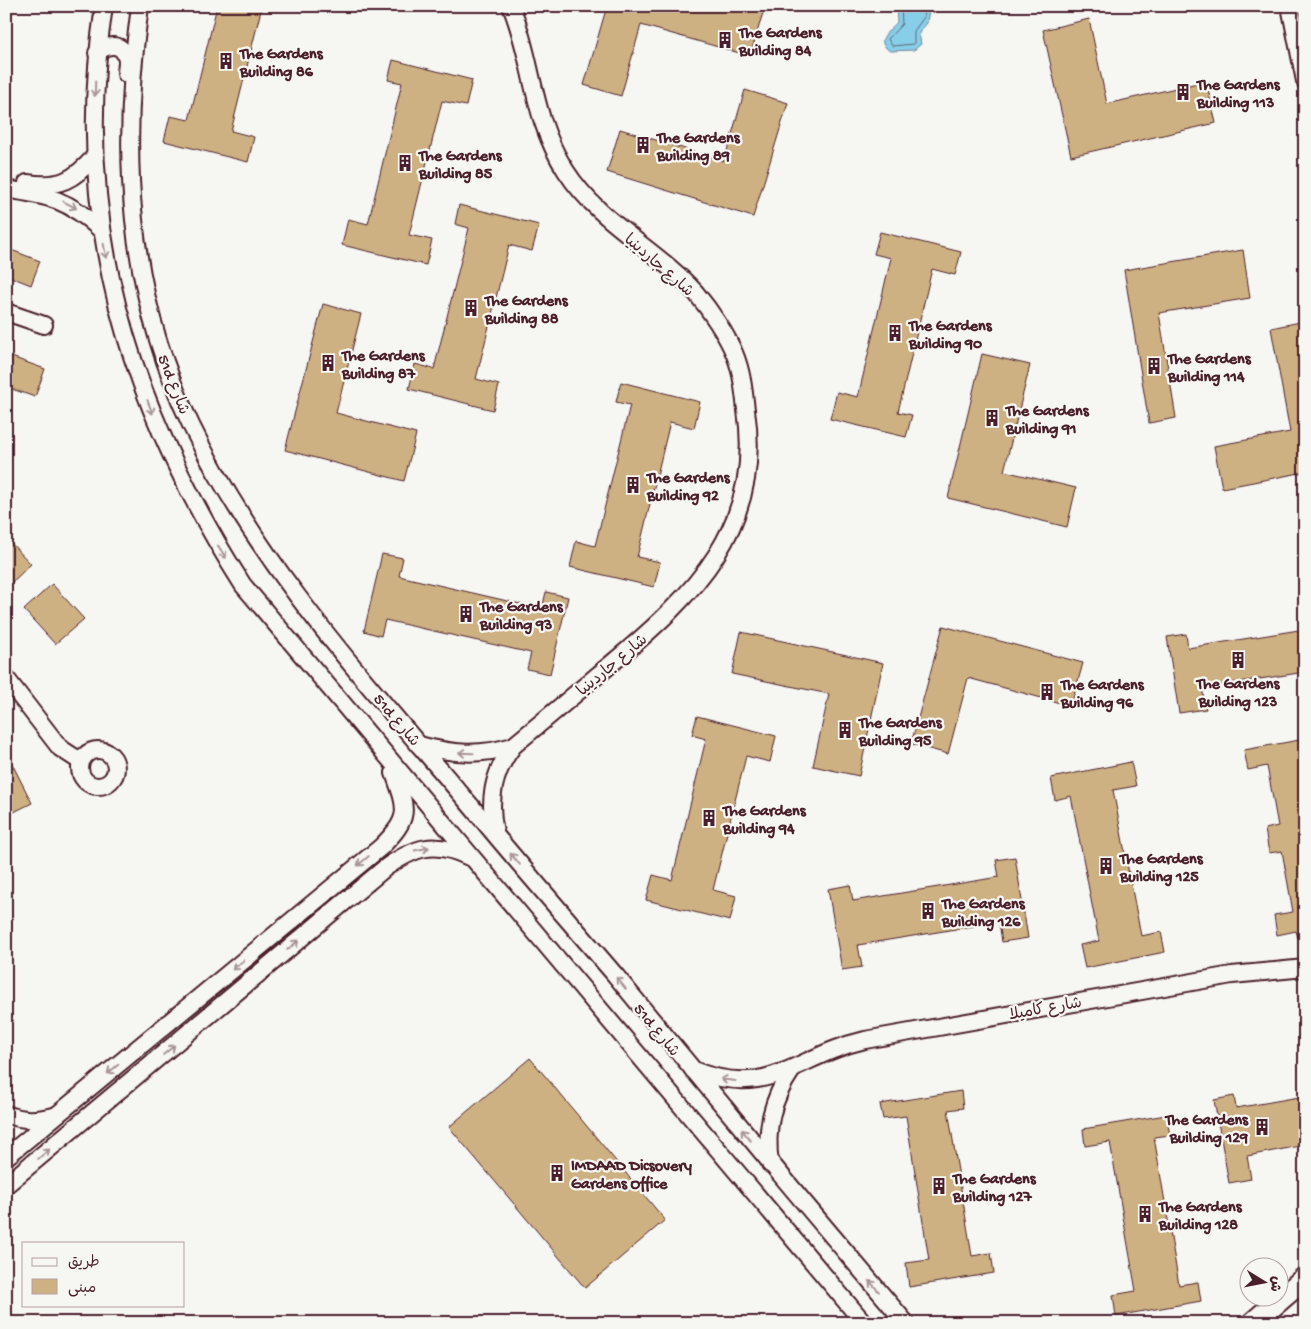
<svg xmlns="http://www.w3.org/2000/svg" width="1311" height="1329" font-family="'Gochi Hand','Playpen Sans Arabic',sans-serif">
	<rect width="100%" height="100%" fill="#f6f6f2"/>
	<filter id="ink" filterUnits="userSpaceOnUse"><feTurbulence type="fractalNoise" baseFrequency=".02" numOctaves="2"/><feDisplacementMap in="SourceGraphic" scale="10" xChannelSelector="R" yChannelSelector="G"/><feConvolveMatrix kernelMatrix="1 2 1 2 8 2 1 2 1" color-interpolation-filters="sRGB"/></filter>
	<g filter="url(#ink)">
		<path fill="#87cee8" stroke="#6f889c" d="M 896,6 L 927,6 L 929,9 L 927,23 L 919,33 L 921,44 L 914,50 L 890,51 C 873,40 890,31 897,22 Z"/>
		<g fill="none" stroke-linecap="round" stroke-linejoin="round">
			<polyline stroke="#626577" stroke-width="1" points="901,6 902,24 888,39 892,46 914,44 914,31 924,17 923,6"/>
		</g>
		<g fill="#ceb183" stroke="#4a1f2b">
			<polygon points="217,6 262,6 231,131 254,137 248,162 164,141 170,116 189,120"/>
			<polygon points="607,6 765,6 750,56 641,25 621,96 584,85"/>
			<polygon points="1089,19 1107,104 1206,81 1216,123 1071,156 1043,30"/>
			<polygon points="393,60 472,80 466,106 442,101 409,235 432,240 426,265 342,245 348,219 368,224 402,83 388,80"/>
			<polygon points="745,90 788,103 753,217 607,172 620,129 724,161"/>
			<polygon points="459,205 539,225 532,251 509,245 476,379 499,385 493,410 409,389 415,364 434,369 469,228 455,224"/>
			<polygon points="880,232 961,252 955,275 932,269 898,412 912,415 906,437 830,419 837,392 858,397 891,258 874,254"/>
			<polygon points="6,248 40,261 31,285 6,275"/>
			<polygon points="1243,250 1250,298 1159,313 1176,418 1149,423 1124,270"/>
			<polygon points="323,304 361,314 336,413 416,434 404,481 285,450"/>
			<polygon points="1305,321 1305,472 1222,488 1214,446 1290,432 1271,328"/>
			<polygon points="982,354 1030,365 1004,471 1076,488 1067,527 948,498"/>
			<polygon points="6,355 45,369 35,397 6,387"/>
			<polygon points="621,382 700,402 694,428 670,422 637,557 660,562 654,587 570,567 576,541 595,546 630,405 616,402"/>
			<polygon points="6,538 31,564 6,588"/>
			<polygon points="382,554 403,558 399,576 542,609 546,592 568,597 550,674 527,669 531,653 385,620 381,636 364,631"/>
			<polygon points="52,584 84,619 55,644 24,610"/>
			<polygon points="943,626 1083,663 1071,706 968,678 948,754 911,744"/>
			<polygon points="1305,629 1305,672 1202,688 1206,709 1179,713 1167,637 1186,634 1188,648"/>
			<polygon points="741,632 883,663 859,776 813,766 829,694 732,674"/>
			<polygon points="697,716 776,736 770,762 746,756 713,890 736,896 730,921 646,900 653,875 672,880 706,739 692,735"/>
			<polygon points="1305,739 1305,938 1298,938 1296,931 1277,935 1274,915 1293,912 1282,851 1269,853 1265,829 1278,826 1267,766 1248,770 1244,750"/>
			<polygon points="6,752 32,803 6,816"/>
			<polygon points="1131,762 1136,786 1113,790 1141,936 1161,932 1165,952 1085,968 1080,945 1099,941 1071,796 1055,800 1051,778"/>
			<polygon points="1015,857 1028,938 1002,942 999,922 858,945 862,967 842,970 828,889 850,885 853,901 999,877 996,860"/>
			<polygon points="530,1058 665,1220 585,1288 449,1127"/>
			<polygon points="961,1091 963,1108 948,1110 972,1256 991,1253 994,1273 909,1287 906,1263 929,1260 906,1116 883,1119 880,1104"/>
			<polygon points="1234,1096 1236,1108 1305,1096 1305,1145 1247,1156 1251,1179 1229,1183 1214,1100"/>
			<polygon points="1166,1115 1170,1135 1154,1137 1179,1285 1198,1282 1201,1301 1116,1316 1113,1295 1136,1291 1110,1142 1085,1146 1083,1129"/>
		</g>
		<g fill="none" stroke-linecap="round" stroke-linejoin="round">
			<g stroke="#4a1f2b" stroke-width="20">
				<g id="minor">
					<path d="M 104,6 C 71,221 128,404 243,585 L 864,1323"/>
					<path d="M 140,6 C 120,151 127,291 191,425 C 265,578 385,702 492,831 C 533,880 575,928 616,976 C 712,1093 808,1208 906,1323"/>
					<polyline points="1290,6 1305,81"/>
					<path d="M 97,53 C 105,45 122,41 126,57 C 128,61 126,69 126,74"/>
					<path d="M 27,183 C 60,188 74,180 95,156"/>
					<path d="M 6,189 C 49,196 68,199 101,230"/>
					<polyline points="6,312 44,325"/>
					<polyline points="6,678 60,748 80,761"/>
					<path d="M 419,745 C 452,754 480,756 513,746"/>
					<circle cx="98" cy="768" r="18"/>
					<path d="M 495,832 C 488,800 493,773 513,746 C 546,719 579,691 611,664 C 694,595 764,527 746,410 C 744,392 742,372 735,355 C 727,335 710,310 696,293 C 656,248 599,223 566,171 C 531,117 534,62 511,6"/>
					<path d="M 693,1070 C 771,1100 795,1056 865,1040 L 1232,975 L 1305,968"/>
					<path d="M 6,1114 C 23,1121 36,1120 54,1116"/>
					<path d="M 6,1157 L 381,847 C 410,818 408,811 394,773"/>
					<path d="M 770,1164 C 765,1128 772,1099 792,1070"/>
					<path d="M 6,1185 L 385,868 C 415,847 434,840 469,857"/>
				</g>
			</g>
			<g stroke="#4a1f2b" stroke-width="25">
				<polyline id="major" points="1253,1323 1305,1278"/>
			</g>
			<use href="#minor" stroke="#f6f6f2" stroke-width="16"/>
			<use href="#major" stroke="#f6f6f2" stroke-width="21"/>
			<polyline stroke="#4a1f2b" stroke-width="4" points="1298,1323 1305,1317"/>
		</g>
		<defs><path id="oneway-shaft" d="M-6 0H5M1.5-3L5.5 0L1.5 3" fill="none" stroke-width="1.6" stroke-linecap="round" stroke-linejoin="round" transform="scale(1.25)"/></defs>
		<g stroke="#a99598">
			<use href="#oneway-shaft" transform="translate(95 89) rotate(92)"/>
			<use href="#oneway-shaft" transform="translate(70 205) rotate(28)"/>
			<use href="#oneway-shaft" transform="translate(105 251) rotate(79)"/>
			<use href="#oneway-shaft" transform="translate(150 407) rotate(69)"/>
			<use href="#oneway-shaft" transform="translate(222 552) rotate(58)"/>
			<use href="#oneway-shaft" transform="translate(466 753) rotate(-178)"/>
			<use href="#oneway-shaft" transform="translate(422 849) rotate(-12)"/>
			<use href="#oneway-shaft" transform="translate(515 859) rotate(-131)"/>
			<use href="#oneway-shaft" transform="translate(363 861) rotate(140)"/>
			<use href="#oneway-shaft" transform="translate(293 945) rotate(-40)"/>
			<use href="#oneway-shaft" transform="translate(238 965) rotate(140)"/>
			<use href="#oneway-shaft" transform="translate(621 983) rotate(-129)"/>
			<use href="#oneway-shaft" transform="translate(169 1050) rotate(-40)"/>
			<use href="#oneway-shaft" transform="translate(113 1069) rotate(140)"/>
			<use href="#oneway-shaft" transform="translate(728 1080) rotate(-173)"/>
			<use href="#oneway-shaft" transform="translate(746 1135) rotate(-130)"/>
			<use href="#oneway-shaft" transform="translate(44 1154) rotate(-40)"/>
			<use href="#oneway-shaft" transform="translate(874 1286) rotate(-131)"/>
		</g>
	</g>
	<defs>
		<g id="building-bare" transform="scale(1.35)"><path d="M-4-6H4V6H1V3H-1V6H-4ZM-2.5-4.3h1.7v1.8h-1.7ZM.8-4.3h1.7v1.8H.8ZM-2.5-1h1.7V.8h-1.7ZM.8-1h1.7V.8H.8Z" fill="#4a1f2b" stroke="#f6f6f2" stroke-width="2.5" paint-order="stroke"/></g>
	</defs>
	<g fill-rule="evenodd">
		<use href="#building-bare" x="725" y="40"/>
		<use href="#building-bare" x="226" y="61"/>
		<use href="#building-bare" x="1183" y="92"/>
		<use href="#building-bare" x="643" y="145"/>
		<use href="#building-bare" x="405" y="163"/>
		<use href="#building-bare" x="471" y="308"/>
		<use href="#building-bare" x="895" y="333"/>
		<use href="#building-bare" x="328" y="363"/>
		<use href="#building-bare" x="1154" y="366"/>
		<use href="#building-bare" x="992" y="418"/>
		<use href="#building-bare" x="633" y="485"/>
		<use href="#building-bare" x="466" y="614"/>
		<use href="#building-bare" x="1238" y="660"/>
		<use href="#building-bare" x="1047" y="692"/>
		<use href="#building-bare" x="845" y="730"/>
		<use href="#building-bare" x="709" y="818"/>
		<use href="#building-bare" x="1106" y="866"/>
		<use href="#building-bare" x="928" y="911"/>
		<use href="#building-bare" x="1262" y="1127"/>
		<use href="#building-bare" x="557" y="1173"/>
		<use href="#building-bare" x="939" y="1186"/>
		<use href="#building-bare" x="1145" y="1214"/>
	</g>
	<g text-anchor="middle" stroke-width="4.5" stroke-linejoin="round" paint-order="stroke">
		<g font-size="16" font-weight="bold" fill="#4a1f2b" stroke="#f6f6f2" text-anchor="start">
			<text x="739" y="37">The Gardens<tspan x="739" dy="18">Building 84</tspan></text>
			<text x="240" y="58">The Gardens<tspan x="240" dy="18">Building 86</tspan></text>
			<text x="1197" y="89">The Gardens<tspan x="1197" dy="18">Building 113</tspan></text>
			<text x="657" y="142">The Gardens<tspan x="657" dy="18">Building 89</tspan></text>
			<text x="419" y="160">The Gardens<tspan x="419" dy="18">Building 85</tspan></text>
			<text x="485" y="305">The Gardens<tspan x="485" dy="18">Building 88</tspan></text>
			<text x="909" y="330">The Gardens<tspan x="909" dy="18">Building 90</tspan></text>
			<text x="342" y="360">The Gardens<tspan x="342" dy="18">Building 87</tspan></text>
			<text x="1168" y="363">The Gardens<tspan x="1168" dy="18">Building 114</tspan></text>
			<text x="1006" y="415">The Gardens<tspan x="1006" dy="18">Building 91</tspan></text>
			<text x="647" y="482">The Gardens<tspan x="647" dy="18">Building 92</tspan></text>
			<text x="480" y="611">The Gardens<tspan x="480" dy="18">Building 93</tspan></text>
			<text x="1238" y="688" text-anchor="middle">The Gardens<tspan x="1238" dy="18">Building 123</tspan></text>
			<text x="1061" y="689">The Gardens<tspan x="1061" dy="18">Building 96</tspan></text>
			<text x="859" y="727">The Gardens<tspan x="859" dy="18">Building 95</tspan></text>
			<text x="723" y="815">The Gardens<tspan x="723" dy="18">Building 94</tspan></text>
			<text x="1120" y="863">The Gardens<tspan x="1120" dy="18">Building 125</tspan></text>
			<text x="942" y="908">The Gardens<tspan x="942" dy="18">Building 126</tspan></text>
			<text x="1248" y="1124" text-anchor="end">The Gardens<tspan x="1248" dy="18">Building 129</tspan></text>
			<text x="571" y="1170">IMDAAD Dicsovery<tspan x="571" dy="18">Gardens Office</tspan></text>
			<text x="953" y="1183">The Gardens<tspan x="953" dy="18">Building 127</tspan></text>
			<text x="1159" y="1211">The Gardens<tspan x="1159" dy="18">Building 128</tspan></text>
		</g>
		<g font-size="16" fill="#4a1f2b" stroke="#f6f6f2">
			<text transform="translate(660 264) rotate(41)" y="6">شارع جاردينيا</text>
			<text transform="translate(175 384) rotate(69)" y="6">51d شارع</text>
			<text transform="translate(611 664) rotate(-40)" y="6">شارع جاردينيا</text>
			<text transform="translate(398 719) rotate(50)" y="6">51d شارع</text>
			<text transform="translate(1045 1007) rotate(-10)" y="6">شارع كاميلا</text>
			<text transform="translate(658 1029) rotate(51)" y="6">51d شارع</text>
		</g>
	</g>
	<rect width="1311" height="1329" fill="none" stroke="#f6f6f2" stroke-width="25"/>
	<rect x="12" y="12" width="1286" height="1304" fill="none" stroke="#4a1f2b" stroke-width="2" filter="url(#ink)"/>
	<rect x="22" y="1242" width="162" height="65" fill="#f6f6f2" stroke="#b1a0a2"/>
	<rect x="32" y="1258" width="25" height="8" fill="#f6f6f2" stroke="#b1a0a2"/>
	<text x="68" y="1266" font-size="15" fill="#4a1f2b">طريق</text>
	<rect x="32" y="1279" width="25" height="15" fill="#ceb183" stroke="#b1a0a2"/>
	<text x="68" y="1292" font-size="15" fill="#4a1f2b">مبنى</text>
	<g transform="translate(1264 1282) rotate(100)"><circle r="24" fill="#f6f6f2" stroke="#b1a0a2"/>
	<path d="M0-4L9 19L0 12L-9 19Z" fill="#4a1f2b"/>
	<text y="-8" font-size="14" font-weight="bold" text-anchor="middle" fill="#4a1f2b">ش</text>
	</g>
</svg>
